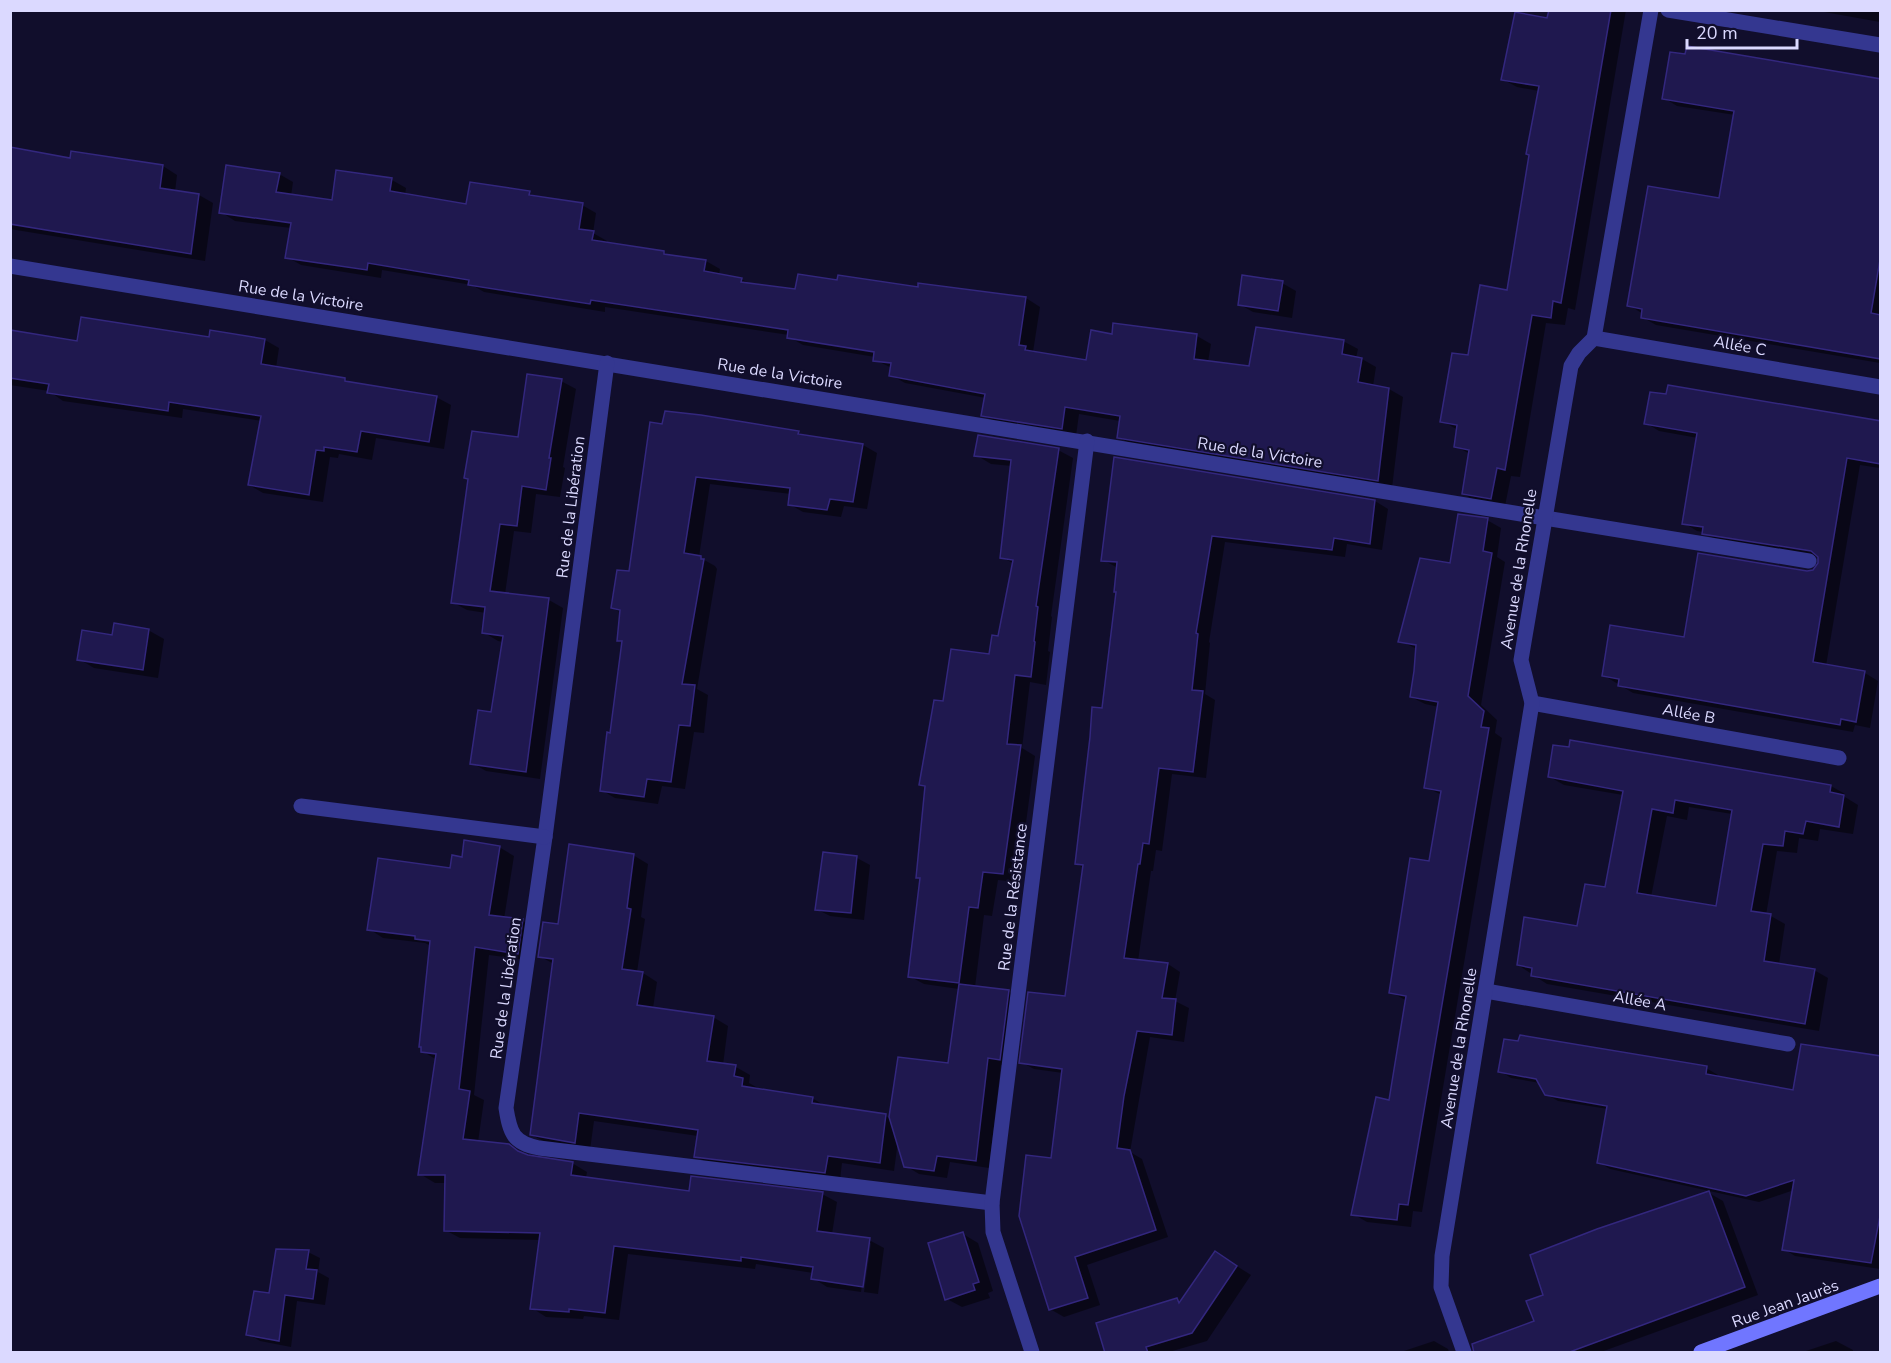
<svg xmlns="http://www.w3.org/2000/svg" width="1891" height="1363" font-family="'Nunito Sans',sans-serif">
	<rect width="100%" height="100%" fill="#110e2c"/>
	<g fill="#0007" fill-rule="evenodd">
		<polygon points="1549,10 1626,10 1575,310 1568,308 1565,325 1546,323 1520,477 1511,476 1505,506 1478,502 1463,494 1470,454 1455,446 1458,430 1442,421 1469,357 1509,292 1539,91 1517,87 1502,79 1548,19"/>
		<polygon points="1813,10 1880,10 1880,22"/>
		<polygon points="1880,80 1880,363 1656,325 1642,317 1643,314 1629,305 1720,200 1735,115 1677,106 1664,98"/>
		<polygon points="72,153 163,166 177,175 175,192 199,195 213,203 205,261 10,229 10,157 71,160"/>
		<polygon points="279,174 293,182 291,196 333,201 392,180 406,188 405,195 468,206 529,193 538,198 582,205 596,213 593,233 607,241 607,244 664,252 672,257 706,261 720,269 719,275 741,279 751,284 796,291 838,282 1026,298 1040,307 1033,352 1088,362 1113,335 1114,325 1197,336 1211,344 1208,362 1250,368 1343,341 1358,349 1356,358 1362,359 1376,367 1373,386 1389,389 1403,397 1392,488 1133,445 1118,437 1120,421 1079,414 1076,436 997,423 983,415 986,398 905,383 891,375 892,368 875,360 875,357 803,345 789,337 789,335 605,307 605,312 484,292 472,285 382,270 381,278 301,265 287,257 291,228 235,221 221,212"/>
		<polygon points="1282,283 1296,291 1292,318 1253,312 1239,304"/>
		<polygon points="10,332 78,342 210,339 211,332 265,340 279,348 276,368 345,379 352,383 436,397 451,405 444,449 376,438 372,460 339,454 338,458 330,457 323,502 263,493 249,485 262,421 183,409 182,418 63,401 49,391 10,385"/>
		<polygon points="561,381 576,389 563,467 565,468 560,497 536,494 531,533 514,531 505,594 549,600 563,608 540,779 486,771 472,763 492,714 503,642 498,641 483,632 486,613 467,610 452,602 519,438"/>
		<polygon points="1646,423 1880,423 1880,468 1860,465 1826,666 1865,673 1878,681 1870,728 1855,725 1853,732 1633,693 1603,675 1685,639 1808,572 1817,569 1820,557 1717,541 1703,532 1697,531 1684,523 1698,438 1659,431"/>
		<polygon points="651,424 798,432 806,437 863,445 877,453 867,509 844,506 841,517 803,512 789,504 791,494 710,484 699,557 715,566 717,569 697,689 708,695 704,733 694,732 685,789 662,786 658,804 615,798 601,790 611,735 623,643 618,640 621,613 613,608 630,573"/>
		<polygon points="1058,450 1073,458 1051,616 1052,617 1048,651 1050,652 1046,685 1030,682 1022,748 1035,756 1018,882 998,880 992,916 984,915 975,987 1008,991 1021,999 1013,1066 1001,1065 989,1168 950,1162 947,1178 919,1174 906,1166 898,1141 894,1171 842,1163 840,1180 710,1165 696,1156 698,1136 594,1121 590,1150 547,1143 532,1135 554,964 539,956 559,925 633,855 648,864 641,917 645,919 637,972 643,973 657,982 653,1008 713,1017 728,1026 723,1065 736,1067 750,1075 749,1083 758,1088 757,1090 812,1098 827,1107 885,1116 890,1118 950,1065 959,989 924,984 909,976 922,879 917,877 926,788 920,784 944,703 990,656 999,638 1014,564 1002,557 1012,466 991,464 976,455"/>
		<polygon points="1116,459 1375,501 1388,509 1382,550 1347,544 1345,557 1225,542 1209,642 1210,643 1205,694 1215,700 1206,778 1172,774 1162,851 1156,850 1153,871 1151,871 1138,961 1168,964 1180,972 1175,1001 1189,1008 1184,1042 1150,1037 1130,1152 1142,1159 1168,1237 1087,1265 1100,1305 1064,1317 1050,1309 1063,1073 1034,1069 1021,1062 1066,997 1084,868 1076,864 1103,710 1118,592 1118,568 1103,560"/>
		<polygon points="1487,520 1501,528 1497,557 1505,562 1481,705 1497,720 1495,733 1502,738 1422,1212 1413,1211 1411,1227 1367,1222 1353,1214 1390,1101 1407,1001 1391,992 1430,862 1442,795 1425,787 1439,707 1425,704 1411,697 1417,649 1400,641 1451,565"/>
		<polygon points="148,630 164,639 158,678 94,668 79,659 114,637"/>
		<path d="M 1668,758 L 1831,786 L 1845,794 L 1845,797 L 1858,805 L 1853,834 L 1820,829 L 1818,841 L 1799,838 L 1797,853 L 1777,851 L 1766,915 L 1771,916 L 1785,924 L 1779,964 L 1814,970 L 1828,978 L 1819,1031 L 1547,984 L 1518,965 L 1579,927 L 1606,888 L 1623,795 L 1564,785 L 1550,777 ZM 1689,807 L 1732,814 L 1717,908 L 1651,897 L 1667,816 L 1687,820 Z"/>
		<polygon points="499,847 514,856 504,919 523,921 537,929 533,961 489,955 474,1095 484,1100 478,1142 528,1157 572,1163 587,1172 586,1178 690,1193 822,1194 837,1202 832,1234 869,1240 884,1248 878,1294 864,1292 871,1243 868,1243 861,1292 827,1287 813,1278 813,1273 756,1264 755,1269 628,1254 619,1320 584,1316 583,1319 546,1317 532,1308 540,1240 460,1238 445,1230 446,1183 435,1183 420,1174 437,1060 422,1051 431,946 425,943 383,938 369,929 451,870 463,859"/>
		<polygon points="824,853 857,858 870,865 864,920 830,916 816,909"/>
		<polygon points="1706,1068 1718,1075 1717,1078 1794,1091 1880,1130 1880,1269 1795,1256 1784,1249 1794,1190 1759,1202 1610,1169 1598,1162 1608,1109 1558,1101 1546,1094 1540,1083 1511,1078 1500,1071"/>
		<polygon points="1709,1193 1723,1201 1758,1295 1601,1352 1475,1352 1536,1322 1545,1296"/>
		<polygon points="963,1234 978,1243 993,1291 988,1293 990,1298 962,1307 947,1299"/>
		<polygon points="308,1252 320,1258 318,1272 329,1278 325,1305 297,1301 291,1347 260,1341 248,1334 271,1295"/>
		<polygon points="1216,1253 1251,1275 1207,1341 1169,1352 1107,1352 1177,1300 1182,1302"/>
		<polygon points="1434,1341 1448,1349 1449,1352 1401,1352"/>
		<polygon points="1836,1341 1853,1350 1853,1352 1803,1352"/>
	</g>
	<g fill="#1f184f" stroke="#33277e" stroke-width="1.5" fill-rule="evenodd">
		<polygon points="1549,10 1611,10 1561,303 1553,301 1551,318 1532,315 1505,470 1497,468 1491,499 1462,494 1469,450 1454,447 1457,425 1440,422 1452,353 1468,355 1480,285 1507,290 1529,155 1526,154 1539,86 1501,80 1515,12 1547,18"/>
		<polygon points="1687,46 1881,79 1881,254 1871,313 1881,315 1881,359 1641,318 1642,309 1627,306 1648,186 1719,198 1734,111 1662,99 1670,52 1685,54"/>
		<polygon points="10,147 70,158 71,151 163,165 160,188 199,194 191,254 10,224"/>
		<polygon points="226,165 280,173 276,192 332,200 336,170 392,178 390,191 466,204 470,182 530,191 529,195 583,203 579,229 594,231 592,240 664,251 664,254 706,260 704,271 742,278 741,282 795,289 798,274 837,280 838,275 918,287 918,283 1026,297 1019,345 1026,346 1025,350 1086,360 1091,330 1112,334 1113,323 1197,334 1194,359 1249,366 1256,327 1344,340 1342,354 1362,358 1358,382 1389,388 1378,481 1117,438 1120,416 1065,407 1062,429 981,416 985,394 889,376 891,363 873,361 874,352 787,338 788,330 591,300 590,304 468,285 469,280 368,263 367,270 285,258 291,223 219,213"/>
		<polygon points="1242,275 1283,281 1278,311 1238,305"/>
		<polygon points="81,317 209,337 210,330 265,339 261,364 345,378 345,381 437,396 429,442 361,431 357,452 324,447 324,451 316,450 309,495 248,485 261,416 169,402 168,411 47,393 49,384 10,378 10,330 77,341"/>
		<polygon points="527,374 562,379 549,458 551,458 546,490 522,486 517,526 500,524 490,591 549,598 526,772 470,764 478,710 491,712 503,636 482,633 485,607 451,603 468,479 464,478 472,431 518,437"/>
		<polygon points="1668,385 1881,421 1881,464 1847,458 1813,662 1865,671 1856,722 1841,719 1840,725 1654,692 1618,686 1619,679 1602,676 1610,625 1684,637 1698,553 1807,571 1813,570 1818,563 1818,557 1811,551 1702,534 1703,527 1682,524 1697,433 1644,424 1650,392 1666,394"/>
		<polygon points="665,411 701,415 799,431 798,434 863,444 853,502 830,499 827,510 788,505 790,488 696,477 684,553 701,556 701,559 704,559 682,684 695,685 690,726 679,725 671,782 647,779 644,797 600,791 607,732 610,733 622,641 617,641 620,610 611,608 617,570 629,571 650,422 662,424"/>
		<polygon points="978,435 1059,448 1036,606 1038,607 1034,641 1035,642 1031,677 1015,675 1007,744 1021,745 1003,874 983,872 978,908 969,907 959,983 908,977 920,878 916,878 925,786 919,785 934,700 943,701 951,649 989,654 992,635 998,636 1013,560 1000,558 1011,460 974,456"/>
		<polygon points="1114,457 1375,500 1370,544 1334,538 1332,550 1212,536 1196,633 1198,634 1192,690 1203,691 1193,772 1159,768 1149,844 1143,843 1140,864 1138,864 1124,958 1168,963 1162,998 1176,999 1172,1035 1137,1031 1124,1096 1117,1148 1130,1150 1156,1230 1075,1257 1088,1298 1049,1310 1019,1216 1026,1155 1051,1158 1062,1069 1019,1063 1028,992 1065,996 1083,865 1075,864 1090,737 1092,707 1102,708 1116,592 1114,592 1117,562 1101,561"/>
		<polygon points="1458,514 1488,518 1483,551 1492,553 1468,696 1484,711 1481,727 1489,728 1408,1205 1399,1204 1397,1220 1351,1215 1376,1097 1389,1100 1406,996 1389,993 1410,858 1429,861 1441,791 1424,788 1438,702 1410,697 1414,671 1416,645 1398,642 1420,558 1450,563"/>
		<polygon points="114,623 149,629 143,670 77,660 82,630 112,635"/>
		<path d="M 1570,740 L 1831,785 L 1830,792 L 1844,795 L 1839,827 L 1806,821 L 1803,834 L 1785,831 L 1783,846 L 1763,844 L 1751,911 L 1771,914 L 1764,961 L 1815,969 L 1805,1024 L 1531,976 L 1532,968 L 1517,965 L 1524,917 L 1577,926 L 1585,884 L 1605,887 L 1623,791 L 1548,777 L 1553,745 L 1569,747 ZM 1675,800 L 1732,810 L 1716,906 L 1637,893 L 1652,809 L 1673,813 Z"/>
		<polygon points="464,840 500,846 489,915 523,919 518,954 475,947 459,1089 470,1091 463,1139 509,1144 518,1151 528,1155 573,1162 571,1175 689,1191 691,1176 823,1192 817,1231 870,1238 863,1287 811,1279 813,1267 741,1257 741,1261 614,1246 605,1313 569,1309 569,1312 530,1309 540,1233 444,1231 445,1175 418,1175 436,1054 421,1052 421,1047 419,1047 430,941 415,939 415,936 367,930 378,858 450,868 452,855 462,857"/>
		<polygon points="569,844 634,854 627,908 631,909 622,969 643,972 637,1005 714,1016 707,1061 736,1065 734,1076 743,1078 742,1086 813,1097 812,1103 886,1114 880,1163 828,1156 825,1173 694,1157 698,1130 579,1113 575,1143 530,1135 553,959 538,957 543,922 558,924"/>
		<polygon points="823,852 857,856 851,913 815,910"/>
		<polygon points="959,984 1009,990 1000,1060 988,1058 976,1161 937,1156 934,1171 904,1167 889,1117 898,1057 948,1063"/>
		<polygon points="1520,1035 1707,1066 1706,1074 1793,1090 1801,1044 1881,1056 1881,1211 1871,1263 1782,1250 1794,1180 1746,1196 1597,1163 1607,1106 1545,1095 1536,1079 1498,1072 1504,1039 1518,1041"/>
		<polygon points="1709,1191 1745,1287 1567,1353 1474,1353 1472,1344 1534,1321 1526,1301 1543,1295 1530,1255 1597,1229"/>
		<polygon points="963,1232 979,1282 973,1284 975,1290 945,1300 928,1243"/>
		<polygon points="276,1249 309,1250 306,1269 317,1270 313,1299 285,1295 279,1341 246,1335 254,1291 269,1293"/>
		<polygon points="1215,1251 1237,1266 1192,1333 1146,1347 1148,1353 1105,1353 1096,1323 1177,1298 1179,1303"/>
	</g>
	<g fill="none" stroke-linecap="round" stroke-linejoin="round">
		<polyline stroke="#343790" stroke-width="15" points="1545,518 1809,561"/>
		<g stroke="#343790" stroke-width="15">
			<polyline points="1668,10 1880,45"/>
			<polyline points="10,266 1545,518"/>
			<polyline points="1594,338 1880,387"/>
			<path d="M 607,363 L 545,837 L 506,1108 C 510,1133 513,1143 539,1148 L 992,1203"/>
			<polyline points="1532,703 1839,758"/>
			<polyline points="301,806 545,837"/>
			<polyline points="1486,991 1788,1044"/>
			<polyline points="1032,1352 993,1232 992,1203 1087,441"/>
			<polyline points="1464,1352 1441,1287 1442,1256 1532,703 1521,660 1523,648 1571,366 1579,353 1594,338 1651,10"/>
		</g>
		<polyline stroke="#7076ff" stroke-width="15" points="1701,1352 1880,1286"/>
	</g>
	<g text-anchor="middle" stroke-width="4.5" stroke-linejoin="round" paint-order="stroke">
		<g font-size="16" fill="#dbd9ff" stroke="#110e2c">
			<text transform="translate(301 295) rotate(9)" y="6">Rue de la Victoire</text>
			<text transform="translate(1740 345) rotate(10)" y="6">Allée C</text>
			<text transform="translate(780 373) rotate(9)" y="6">Rue de la Victoire</text>
			<text transform="translate(1260 452) rotate(9)" y="6">Rue de la Victoire</text>
			<text transform="translate(570 507) rotate(-83)" y="6">Rue de la Libération</text>
			<text transform="translate(1518 569) rotate(-81)" y="6">Avenue de la Rhonelle</text>
			<text transform="translate(1689 713) rotate(10)" y="6">Allée B</text>
			<text transform="translate(1012 897) rotate(-83)" y="6">Rue de la Résistance</text>
			<text transform="translate(505 988) rotate(-82)" y="6">Rue de la Libération</text>
			<text transform="translate(1640 1000) rotate(10)" y="6">Allée A</text>
			<text transform="translate(1458 1048) rotate(-81)" y="6">Avenue de la Rhonelle</text>
			<text transform="translate(1785 1303) rotate(-20)" y="6">Rue Jean Jaurès</text>
		</g>
	</g>
	<rect width="1891" height="1363" fill="none" stroke="#dbd9ff" stroke-width="24"/>
	<path d="M1687 39v9h110v-9" fill="none" stroke="#dbd9ff" stroke-width="3"/>
	<text x="1696" y="39" font-size="18" fill="#dbd9ff" stroke="#110e2c" stroke-width="4.5" paint-order="stroke">20 m</text>
</svg>
